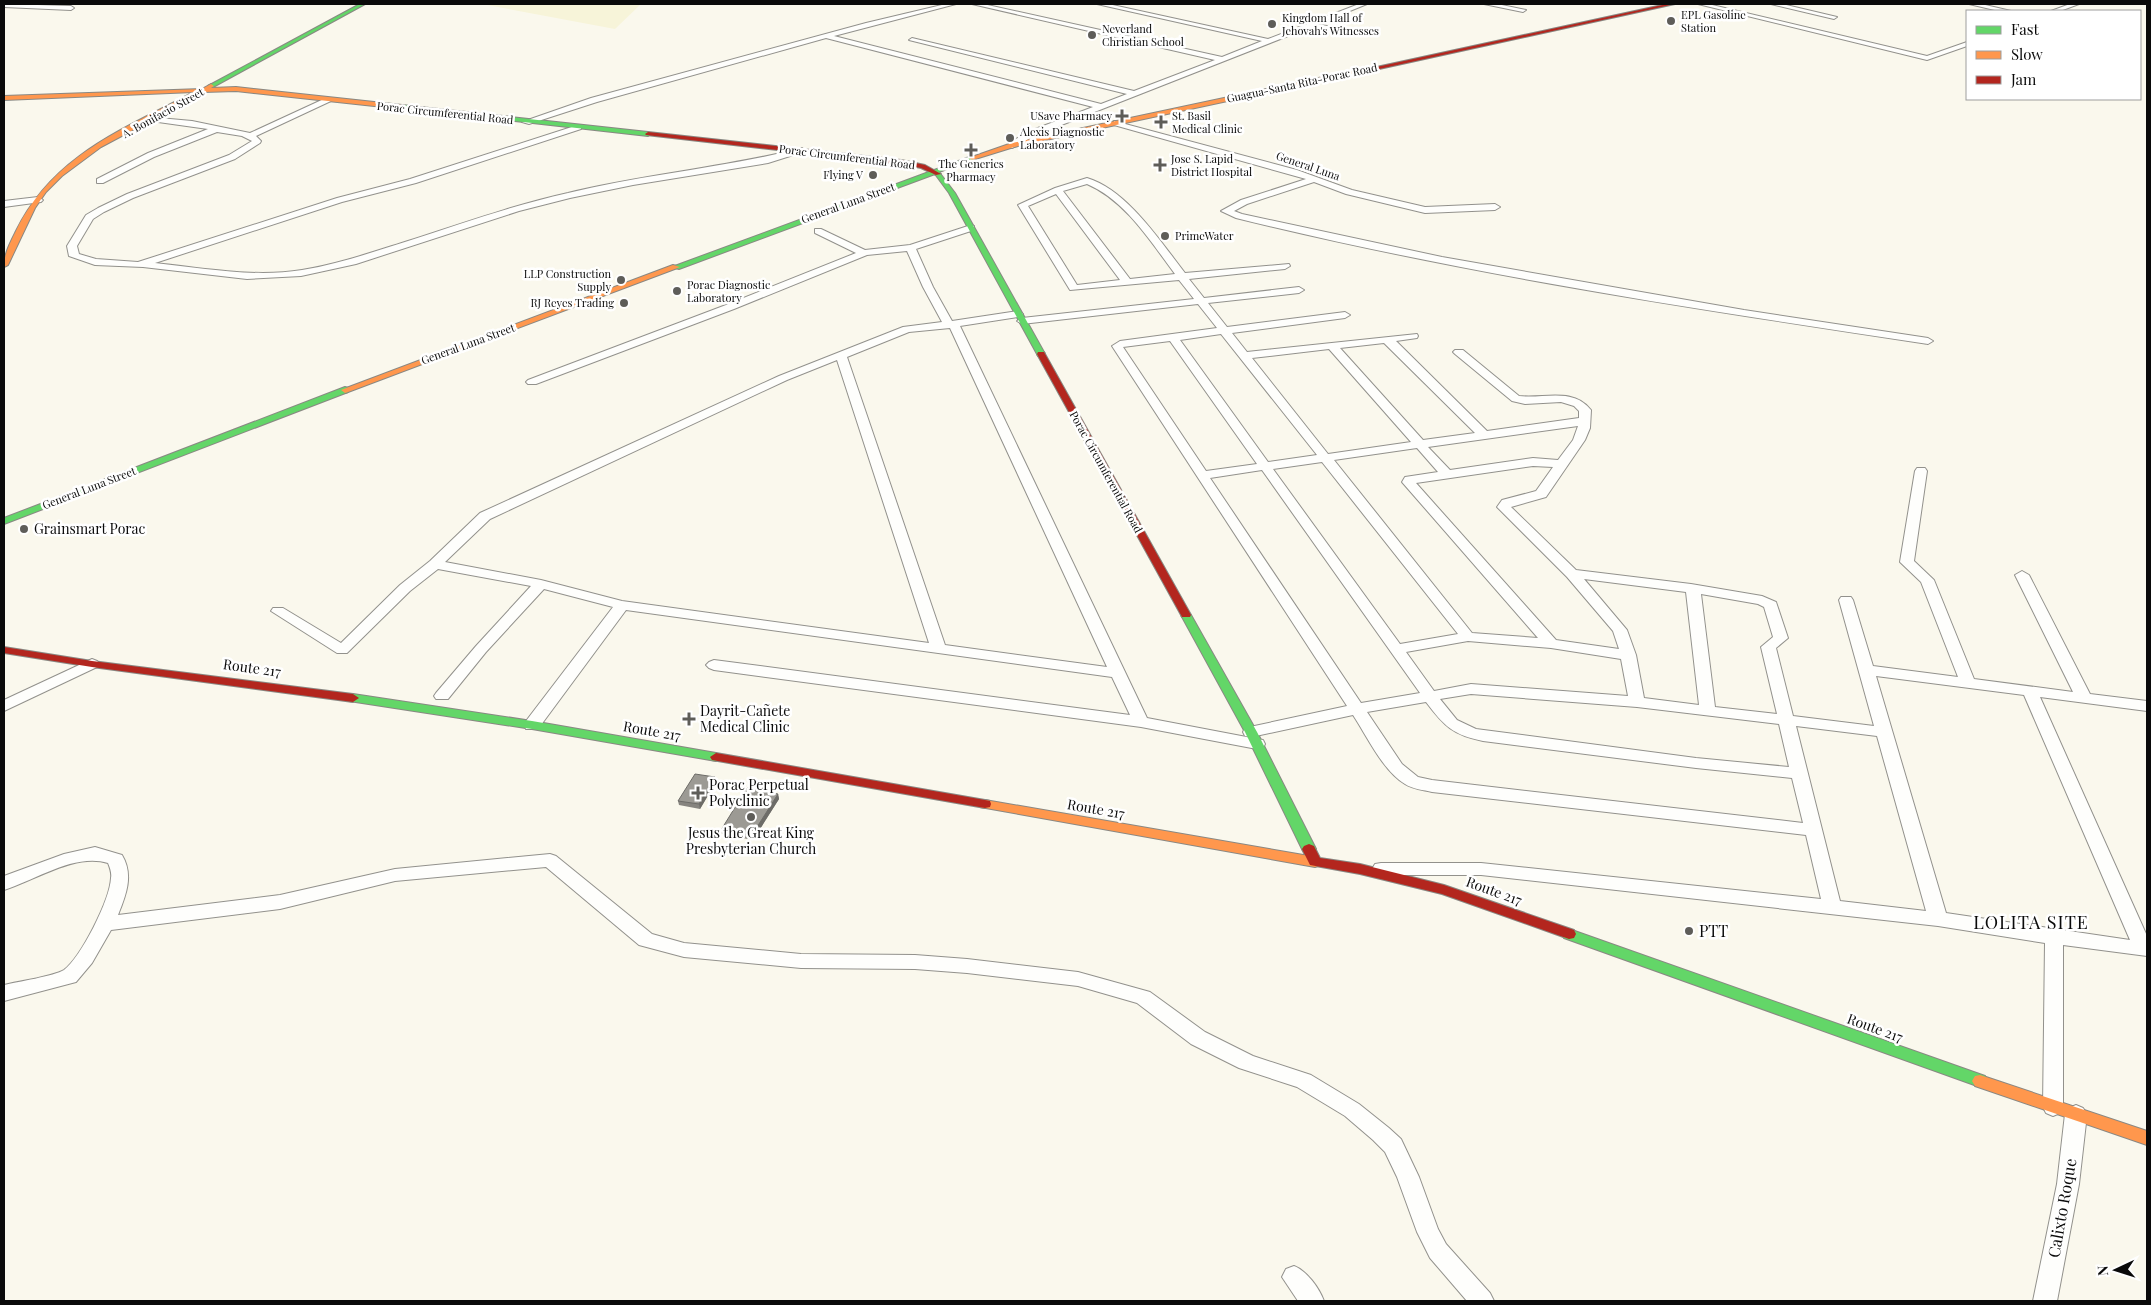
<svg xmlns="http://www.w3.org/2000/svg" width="2151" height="1305" font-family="'Playfair Display',serif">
	<rect width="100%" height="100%" fill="#faf8ed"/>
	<polygon fill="#f7f4d9" points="482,4 641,4 615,29"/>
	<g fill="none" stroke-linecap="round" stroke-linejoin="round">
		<g stroke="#92918c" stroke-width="2">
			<g id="street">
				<polygon points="4,4 71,6 74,8 71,10 4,7"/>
				<polygon points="946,4 956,4 834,36 1101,104 1127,94 909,40 912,38 1134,91 1215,60 972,4 983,4 1222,57 1262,41 1097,4 1108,4 1268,39 1359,4 1367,4 1318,24 1359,33 1359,35 1311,27 1036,135 1012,148 1009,147 1009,143 1030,131 1093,107 826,38 597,102 529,124 522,122 591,98 866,23"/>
				<polygon points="1484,4 1497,4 1526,10 1523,12"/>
				<polygon points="1698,4 1708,4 1927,56 1967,42 1967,46 1927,60"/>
				<polygon points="1771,4 1782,4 1837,17 1834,19"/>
				<polygon points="1969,4 1981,4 2011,11 1999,11"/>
				<polygon points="2070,4 2079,4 2060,11 2051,11"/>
				<path d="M 326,98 L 333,100 L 256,136 L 261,141 L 260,143 L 235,159 L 133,198 L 104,212 L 93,219 L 77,246 L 79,254 L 96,259 L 138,262 L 337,198 L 410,179 L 578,125 L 581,125 L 581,129 L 416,183 L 342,202 L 155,263 C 204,268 254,278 302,270 C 339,264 373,252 408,241 C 461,224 514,205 568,193 C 645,174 725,168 802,148 L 806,151 L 768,163 L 633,185 L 570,198 L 519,211 L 356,264 L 301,276 L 247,279 L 143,267 L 95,265 L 69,256 L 67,246 L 86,215 L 98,208 L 127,194 L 229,155 L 252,141 L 242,136 L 217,132 L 154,157 L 103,183 L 97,183 L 97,179 L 148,153 L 208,129 L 151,121 L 147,119 L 148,117 L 192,121 L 250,133 Z"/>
				<path d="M 1114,121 L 1297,170 L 1352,190 L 1425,207 L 1495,204 L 1500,207 L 1495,210 L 1425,213 L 1346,194 L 1314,182 L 1247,204 L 1234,211 L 1242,214 L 1442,257 L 1744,310 L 1928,338 L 1933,341 L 1928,344 C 1696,309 1463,274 1236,218 L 1221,211 L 1241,200 L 1306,179 L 1114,125 Z"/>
				<path d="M 1087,178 C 1127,190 1160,241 1185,273 L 1289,264 L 1290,266 L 1285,269 L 1189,279 L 1204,298 L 1299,287 L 1304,290 L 1299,293 L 1208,303 L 1227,327 L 1345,312 L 1350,315 L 1345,318 L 1232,333 L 1247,352 L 1417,334 L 1418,336 L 1417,338 L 1396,341 L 1487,431 L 1579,418 L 1579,411 L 1574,406 L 1561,402 L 1525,404 L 1512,401 L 1455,354 L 1453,352 L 1455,350 L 1463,350 L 1519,396 C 1544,399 1573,387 1591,410 L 1590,428 L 1585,440 L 1546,497 L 1511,507 L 1576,570 L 1691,584 L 1762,596 L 1776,602 L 1788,638 L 1776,648 L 1793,716 L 1874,726 L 1839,600 L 1841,597 L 1851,597 L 1853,600 L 1873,666 L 1958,677 L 1921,582 L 1900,562 L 1915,471 L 1917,468 L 1925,468 L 1927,471 L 1914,561 L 1934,580 L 1974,679 L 2073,692 L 2015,575 L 2022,571 L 2029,575 L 2090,694 L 2147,701 L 2147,711 L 2040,697 L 2147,936 L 2147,956 L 2063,945 L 2063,1107 L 2060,1113 L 2053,1116 L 2046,1113 L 2043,1107 L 2045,943 L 1938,926 L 1481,875 L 1381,875 L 1375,874 L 1372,869 L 1375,864 L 1381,863 L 1481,863 L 1821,899 L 1806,835 L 1432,792 C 1424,790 1412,789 1405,784 C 1383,771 1367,736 1353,715 L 1251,737 L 1245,736 L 1243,732 L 1245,728 L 1347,706 L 1112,346 L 1120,341 L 1217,328 L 1198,304 L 1022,324 L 1017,321 L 1022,318 L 1194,299 L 1179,280 L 1070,290 L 1018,205 L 1055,188 ZM 1087,184 C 1125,200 1151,242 1175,274 L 1130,279 L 1063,191 ZM 1056,194 L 1120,280 L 1077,285 L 1028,206 ZM 1221,334 L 1317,455 L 1268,462 L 1180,340 ZM 1170,341 L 1257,464 L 1206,471 L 1123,347 ZM 1384,343 L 1475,433 L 1423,440 L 1340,348 ZM 1329,349 L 1411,442 L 1328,454 L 1252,358 ZM 1578,426 L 1573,440 L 1558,460 L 1533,458 L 1450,470 L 1428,447 ZM 1417,448 L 1438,472 L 1405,477 L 1402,482 L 1538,638 L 1472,633 L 1334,460 ZM 1322,462 L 1458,634 L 1400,644 L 1273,469 ZM 1533,466 L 1553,467 L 1536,491 L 1502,500 L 1497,507 L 1567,577 L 1613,631 L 1619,649 L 1556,640 L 1416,483 ZM 1262,470 L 1420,693 L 1361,703 L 1210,478 ZM 1584,579 L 1686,592 L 1699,705 L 1644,698 L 1636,655 L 1627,630 ZM 1701,594 L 1758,604 L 1764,607 L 1773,637 L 1761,647 L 1777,714 L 1715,707 ZM 1468,641 L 1551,648 L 1621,659 L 1628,696 L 1471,684 L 1434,691 L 1406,652 ZM 1876,676 L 2024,695 L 2130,940 L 1946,913 ZM 1471,694 L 1637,707 L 1779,724 L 1789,767 L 1696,758 L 1476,729 L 1457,720 L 1440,699 ZM 1426,702 C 1444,726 1453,735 1483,741 L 1696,768 L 1792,778 L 1803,823 L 1432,780 L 1418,777 L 1402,764 L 1367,712 ZM 1796,726 L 1877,736 L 1926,911 L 1840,901 Z"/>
				<polygon points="38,197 43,200 41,202 4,207 4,201"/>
				<path d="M 971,225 L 974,226 L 974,230 L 916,249 L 933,287 L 952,321 L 1018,311 L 1023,314 L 1018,317 L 960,326 L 1147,718 L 1257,739 L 1263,740 L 1265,744 L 1263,748 L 1257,749 L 1141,727 L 714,670 L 709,668 L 706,665 L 709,662 L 714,660 L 1130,715 L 1112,677 L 626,610 L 538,729 L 526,729 L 524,725 L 526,721 L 613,607 L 544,589 L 486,652 L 448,699 L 436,699 L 434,696 L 436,693 L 476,646 L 531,586 L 438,569 L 410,591 L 347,653 L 337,653 L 271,611 L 273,608 L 283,608 L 341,643 L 400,585 L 430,561 L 480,513 L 779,376 L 903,327 L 942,322 L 923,287 L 907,251 L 867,255 L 734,309 L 536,384 L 528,384 L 526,382 L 528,380 L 726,305 L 856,253 L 815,233 L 815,229 L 821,229 L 865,250 L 910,245 ZM 950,328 L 1107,667 L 945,645 L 847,357 L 909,332 ZM 837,360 L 929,643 L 622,601 L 541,580 L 445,562 L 490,519 L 787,380 Z"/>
				<polygon points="92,659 97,661 100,664 97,667 4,711 4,700"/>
				<path d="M 95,847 L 122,855 C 134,875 126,895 118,915 L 280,895 L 395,869 L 550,854 L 556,856 L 652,934 L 684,943 L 801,954 L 915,955 L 967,959 L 1078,972 L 1150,992 L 1205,1032 L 1253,1056 L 1311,1075 L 1359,1104 L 1389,1128 L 1401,1139 L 1419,1177 L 1438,1229 L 1446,1244 L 1490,1293 L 1494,1301 L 1467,1301 L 1430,1258 L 1417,1232 L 1397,1177 L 1385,1152 L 1373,1140 L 1345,1116 L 1297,1087 L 1239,1068 L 1191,1044 L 1137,1003 L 1078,986 L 967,973 L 915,969 L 801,968 L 684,957 L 639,945 L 546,867 L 395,881 L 280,909 L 111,930 L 92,963 L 76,982 L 4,1001 L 4,985 C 16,982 55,976 64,970 C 81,957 110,900 111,878 C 112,873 110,868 108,863 C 74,853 36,880 4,890 L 4,876 L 64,854 Z"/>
				<polygon points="2076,1105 2083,1108 2087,1114 2079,1184 2057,1301 2033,1301 2057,1184 2065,1114 2069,1108"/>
				<path d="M 1294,1266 C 1307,1271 1319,1288 1324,1301 L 1298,1301 L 1282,1277 L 1286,1269 Z"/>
			</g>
		</g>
		<g stroke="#898883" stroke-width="2">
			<g id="fast">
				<polygon points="360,4 365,4 213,87 208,86"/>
				<polygon points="402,105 648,132 651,134 648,136 400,108 400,106"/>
				<polygon points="972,156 975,158 974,159 939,172 955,193 1045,354 1044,356 1038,356 1037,354 949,193 935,174 679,269 672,267"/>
				<polygon points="345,387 348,388 348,392 4,524 4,518"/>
				<polygon points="1186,612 1191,615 1257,732 1316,849 1314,852 1304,852 1302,849 1245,732 1181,615"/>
				<polygon points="353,694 532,721 716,753 722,757 716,761 532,729 349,701 347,698 349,695"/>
				<polygon points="1569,929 1985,1076 1988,1081 1985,1086 1980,1087 1564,938 1562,934 1564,930"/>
			</g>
		</g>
		<g stroke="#898883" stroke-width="2">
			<g id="slow">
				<polygon points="1361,69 1363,72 1014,147 972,160 969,158 1012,143"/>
				<path d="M 211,84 L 214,86 L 211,88 L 236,87 L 402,105 L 405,107 L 402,109 L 236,91 L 204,92 L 101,147 L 62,176 L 46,192 L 35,208 L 8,265 L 4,267 C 4,254 10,243 16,231 C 53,155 124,129 194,92 L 4,100 L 4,96 L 202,89 Z"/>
				<polygon points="673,265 680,267 348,392 345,393 341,390"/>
				<polygon points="985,800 1315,857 1320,859 1322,862 1320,865 1315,867 980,807 979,804 980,801"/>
				<polygon points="1980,1075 2147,1131 2147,1145 1975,1086 1972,1081 1975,1076"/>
			</g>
		</g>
		<g stroke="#898883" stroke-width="2">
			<g id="jam">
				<polygon points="1667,4 1675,4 1361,73 1358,71"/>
				<polygon points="648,132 901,160 925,165 941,174 936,175 921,168 901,164 646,135 645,134"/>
				<polygon points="1038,352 1044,352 1045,354 1191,615 1190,617 1182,617 1181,615 1037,354"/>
				<polygon points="4,647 92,661 353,694 359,698 353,702 92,667 4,653"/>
				<polygon points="716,753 985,800 990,801 991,804 990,807 985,808 712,760 710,757"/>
				<polygon points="1309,844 1314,846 1320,858 1360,864 1444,885 1574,930 1576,934 1574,938 1569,939 1442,894 1360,874 1310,865 1302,849 1304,846"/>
			</g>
		</g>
		<use href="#street" fill="#fefefc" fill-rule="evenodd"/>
		<use href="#fast" fill="#63d668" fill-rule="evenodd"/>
		<use href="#slow" fill="#ff974d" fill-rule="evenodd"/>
		<use href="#jam" fill="#b3261e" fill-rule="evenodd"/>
	</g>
	<g fill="#86847f">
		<polygon points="716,782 700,809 679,805 678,801"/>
		<polygon points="778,794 779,799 753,840 722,834 721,830"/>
	</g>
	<g fill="#6d6c68">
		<polygon points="715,777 716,782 700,809 699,804"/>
		<polygon points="778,794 779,799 753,840 752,835"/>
	</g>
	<g fill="#9c9a94" stroke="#6d6c68">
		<polygon points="695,774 715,777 699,804 678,801"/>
		<polygon points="747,788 778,794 752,835 721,830"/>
	</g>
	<g fill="#5e5d59" stroke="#fff" stroke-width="2">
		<circle cx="1671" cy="21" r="5"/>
		<circle cx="1272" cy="24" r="5"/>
		<circle cx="1092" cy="35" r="5"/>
		<path d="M1119.5 108.5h5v5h5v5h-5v5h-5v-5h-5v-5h5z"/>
		<path d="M1158.5 114.5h5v5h5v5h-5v5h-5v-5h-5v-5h5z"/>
		<circle cx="1010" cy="138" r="5"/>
		<path d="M968.5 142.5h5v5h5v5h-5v5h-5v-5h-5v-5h5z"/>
		<path d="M1157.5 157.5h5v5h5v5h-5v5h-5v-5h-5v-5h5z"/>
		<circle cx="873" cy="175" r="5"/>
		<circle cx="1165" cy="236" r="5"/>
		<circle cx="621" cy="280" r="5"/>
		<circle cx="677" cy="291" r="5"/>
		<circle cx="624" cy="303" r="5"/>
		<circle cx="24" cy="529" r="5"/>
		<path d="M686.5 711.5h5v5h5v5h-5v5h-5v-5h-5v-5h5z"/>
		<path d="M695.5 785.5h5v5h5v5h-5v5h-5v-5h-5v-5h5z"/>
		<circle cx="751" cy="817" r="5"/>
		<circle cx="1689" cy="931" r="5"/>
	</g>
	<g text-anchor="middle" stroke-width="5" stroke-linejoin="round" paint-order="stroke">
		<g font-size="11" fill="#0a0a0a" stroke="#fff" text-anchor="start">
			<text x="1681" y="19">EPL Gasoline<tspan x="1681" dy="13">Station</tspan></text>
			<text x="1282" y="22">Kingdom Hall of<tspan x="1282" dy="13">Jehovah's Witnesses</tspan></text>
			<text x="1102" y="33">Neverland<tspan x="1102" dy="13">Christian School</tspan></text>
			<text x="1112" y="120" text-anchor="end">USave Pharmacy</text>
			<text x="1172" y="120">St. Basil<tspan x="1172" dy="13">Medical Clinic</tspan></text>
			<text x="1020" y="136">Alexis Diagnostic<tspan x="1020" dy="13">Laboratory</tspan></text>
			<text x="1171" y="163">Jose S. Lapid<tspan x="1171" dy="13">District Hospital</tspan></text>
			<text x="971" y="168" text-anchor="middle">The Generics<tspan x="971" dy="13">Pharmacy</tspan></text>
			<text x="863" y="179" text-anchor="end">Flying V</text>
			<text x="1175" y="240">PrimeWater</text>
			<text x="611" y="278" text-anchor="end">LLP Construction<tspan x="611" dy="13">Supply</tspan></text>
			<text x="687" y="289">Porac Diagnostic<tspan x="687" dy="13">Laboratory</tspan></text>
			<text x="614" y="307" text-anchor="end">RJ Reyes Trading</text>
		</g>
		<g font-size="11" fill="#0a0a0a" stroke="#fff">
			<text transform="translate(1302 83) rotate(-12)" y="4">Guagua-Santa Rita-Porac Road</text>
			<text transform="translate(163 113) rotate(-29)" y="4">A. Bonifacio Street</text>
			<text transform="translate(445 113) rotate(6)" y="4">Porac Circumferential Road</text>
			<text transform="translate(847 157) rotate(7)" y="4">Porac Circumferential Road</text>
			<text transform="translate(1308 166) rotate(19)" y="4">General Luna</text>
			<text transform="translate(848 203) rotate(-20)" y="4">General Luna Street</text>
			<text transform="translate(468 344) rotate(-20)" y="4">General Luna Street</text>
			<text transform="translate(1106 472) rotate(61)" y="4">Porac Circumferential Road</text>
			<text transform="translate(89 488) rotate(-21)" y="4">General Luna Street</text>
		</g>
		<g font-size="14" fill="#0a0a0a" stroke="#fff" text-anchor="start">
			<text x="34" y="534">Grainsmart Porac</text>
			<text x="700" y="716">Dayrit-Cañete<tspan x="700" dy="16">Medical Clinic</tspan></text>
			<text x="709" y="790">Porac Perpetual<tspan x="709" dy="16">Polyclinic</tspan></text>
			<text x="751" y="838" text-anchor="middle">Jesus the Great King<tspan x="751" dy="16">Presbyterian Church</tspan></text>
		</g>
		<g font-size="14" fill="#0a0a0a" stroke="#fff">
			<text transform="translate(252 668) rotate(8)" y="5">Route 217</text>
			<text transform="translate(652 731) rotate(10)" y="5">Route 217</text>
			<text transform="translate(1096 809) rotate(10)" y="5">Route 217</text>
			<text transform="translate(1494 891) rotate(20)" y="5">Route 217</text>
			<text transform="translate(1875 1028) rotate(20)" y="5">Route 217</text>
		</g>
		<g font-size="16" fill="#0a0a0a" stroke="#fff" text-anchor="start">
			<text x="1699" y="937">PTT</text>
		</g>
		<g font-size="16" fill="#0a0a0a" stroke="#fff">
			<text transform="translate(2062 1208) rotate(-80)" y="6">Calixto Roque</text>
		</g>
		<g font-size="18" letter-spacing="1" fill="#0a0a0a" stroke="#fff">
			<text x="2031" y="929">LOLITA SITE</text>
		</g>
	</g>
	<rect width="2151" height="1305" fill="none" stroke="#0a0a0a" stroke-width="10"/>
	<rect x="1966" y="10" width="175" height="90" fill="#ffffff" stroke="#9d9d9d"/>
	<rect x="1976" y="26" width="25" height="8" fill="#63d668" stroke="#9d9d9d"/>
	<text x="2011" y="35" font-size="15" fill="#0a0a0a">Fast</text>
	<rect x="1976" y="51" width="25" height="8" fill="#ff974d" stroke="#9d9d9d"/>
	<text x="2011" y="60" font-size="15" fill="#0a0a0a">Slow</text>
	<rect x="1976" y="76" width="25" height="8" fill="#b3261e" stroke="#9d9d9d"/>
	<text x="2011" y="85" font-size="15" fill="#0a0a0a">Jam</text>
	<g transform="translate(2116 1270) rotate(266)" stroke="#ffffff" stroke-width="4" paint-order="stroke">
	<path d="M0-4L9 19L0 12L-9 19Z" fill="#0a0a0a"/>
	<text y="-8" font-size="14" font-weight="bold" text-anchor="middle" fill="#0a0a0a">N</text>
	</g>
</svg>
